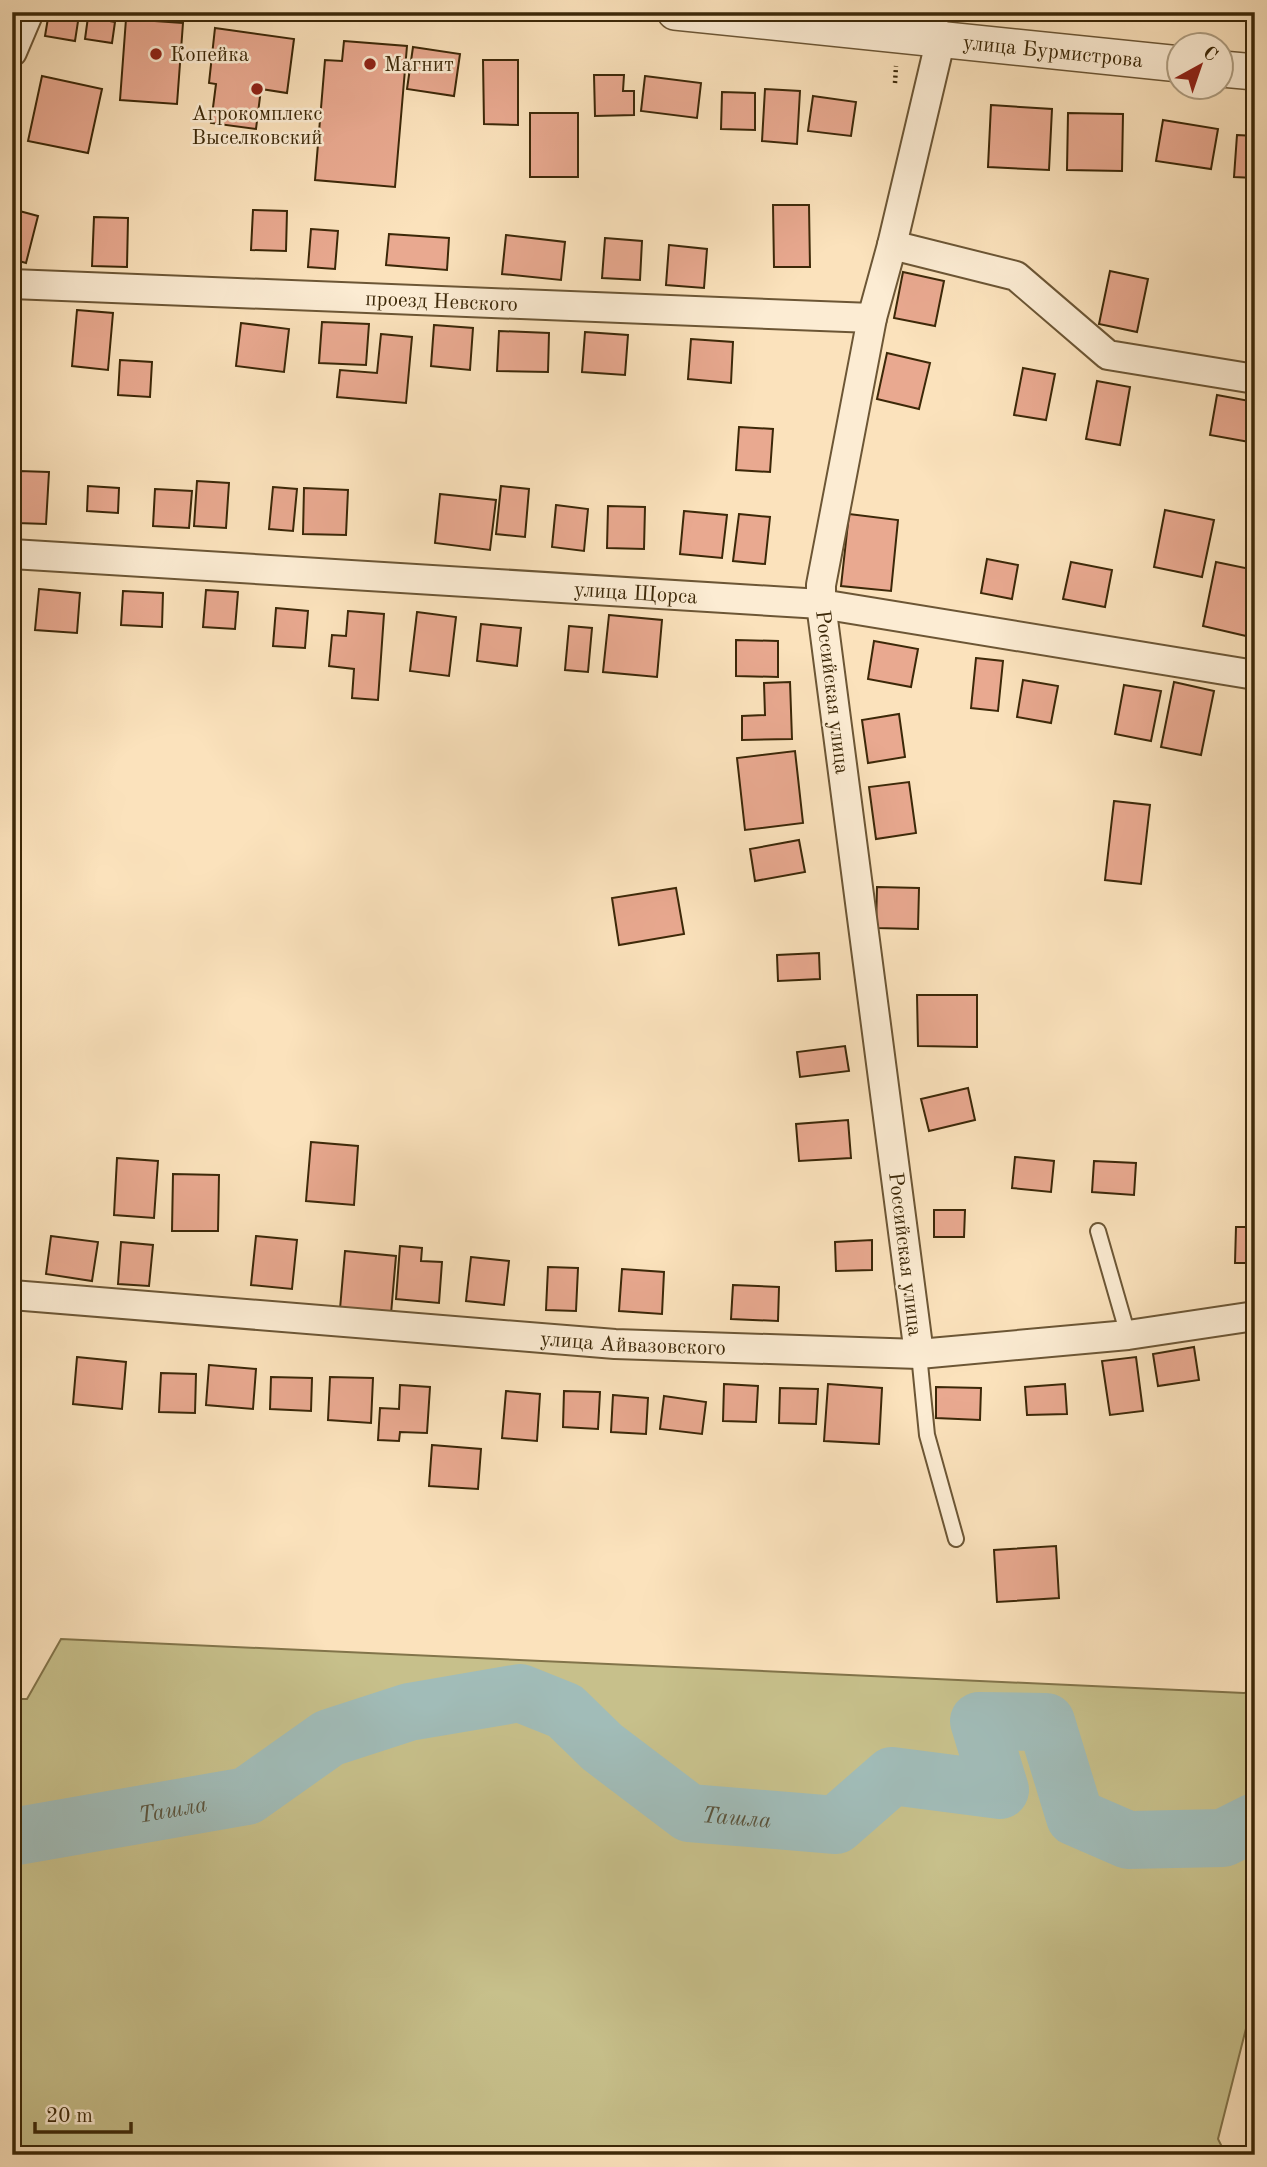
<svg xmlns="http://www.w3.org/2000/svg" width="1267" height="2167" font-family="'Old Standard TT',serif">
	<rect width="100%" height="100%" fill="#fbe2bc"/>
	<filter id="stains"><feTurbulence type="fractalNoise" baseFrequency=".00286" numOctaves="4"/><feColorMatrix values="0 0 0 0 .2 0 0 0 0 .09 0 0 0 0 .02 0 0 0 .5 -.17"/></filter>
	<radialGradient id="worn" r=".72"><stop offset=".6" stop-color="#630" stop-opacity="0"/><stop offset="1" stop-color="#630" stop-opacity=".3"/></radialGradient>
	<polygon fill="#c7c08b" stroke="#82744a" stroke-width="2" points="61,1639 1244,1693 1255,1691 1255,1993 1218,2139 1226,2155 12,2155 12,1699 27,1699"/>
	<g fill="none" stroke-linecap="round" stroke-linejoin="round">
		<path stroke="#a1bcb8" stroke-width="58" id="s1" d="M 12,1837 L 247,1796 L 329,1738 L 409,1712 L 520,1693 L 565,1711 L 602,1747 L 689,1813 L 836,1825 L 892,1776 L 1000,1790 L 979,1721 L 1046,1722 L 1075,1817 L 1128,1840 L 1223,1838 L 1255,1822"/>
	</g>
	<g fill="#e9a990" stroke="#3c2808" stroke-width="2">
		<polygon points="49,12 79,15 75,41 45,36"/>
		<polygon points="88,17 115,22 112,43 85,39"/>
		<polygon points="126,19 183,23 177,104 120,100"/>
		<polygon points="215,28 294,39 287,93 261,89 256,129 211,123 216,84 209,83"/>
		<polygon points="344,41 407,46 395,187 315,180 325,60 342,61"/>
		<polygon points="413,47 460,54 454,96 407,89"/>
		<polygon points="483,60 518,60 518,125 484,124"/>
		<polygon points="594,75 624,75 623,91 634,91 634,115 595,116"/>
		<polygon points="42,76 102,89 88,153 28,141"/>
		<polygon points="645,76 701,83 697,118 641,111"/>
		<polygon points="765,89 800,91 797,144 762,141"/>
		<polygon points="722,92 755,93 755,130 721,129"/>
		<polygon points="813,96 856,102 851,136 808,131"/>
		<polygon points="991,105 1052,109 1049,170 988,167"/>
		<rect x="530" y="113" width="48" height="64"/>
		<polygon points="1068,113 1123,114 1122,171 1067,170"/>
		<polygon points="1163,120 1218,129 1211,169 1156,161"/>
		<polygon points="1237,135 1255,136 1255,178 1234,177"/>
		<polygon points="773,205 809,205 810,267 774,267"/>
		<polygon points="12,209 38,216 26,263 12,259"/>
		<polygon points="253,210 287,211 286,251 251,250"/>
		<polygon points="94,217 128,218 127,267 92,266"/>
		<polygon points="311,229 338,231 335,269 308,267"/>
		<polygon points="389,234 449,238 447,270 386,265"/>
		<polygon points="506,235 565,242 561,280 502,274"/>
		<polygon points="605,238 642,241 640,280 602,278"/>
		<polygon points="669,245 707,249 704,288 666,285"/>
		<polygon points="1110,271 1148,279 1137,332 1099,324"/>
		<polygon points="903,272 944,281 935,326 894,318"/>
		<polygon points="77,310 113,313 108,370 72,366"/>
		<polygon points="322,322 369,324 366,365 319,363"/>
		<polygon points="241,323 289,329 284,372 236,366"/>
		<polygon points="434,325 473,328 470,370 431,366"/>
		<polygon points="499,331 549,333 548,372 497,371"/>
		<polygon points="585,332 628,335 625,375 582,372"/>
		<polygon points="381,334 412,337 406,403 337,397 340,370 377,373"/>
		<polygon points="691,339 733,342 731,383 688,379"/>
		<polygon points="887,353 930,363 919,409 877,399"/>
		<polygon points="120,360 152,362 150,397 118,395"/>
		<polygon points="1023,368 1055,374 1046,420 1014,415"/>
		<polygon points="1097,381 1130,387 1120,445 1086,439"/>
		<polygon points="1217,395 1255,402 1255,443 1210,435"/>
		<polygon points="739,427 773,429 770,472 736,470"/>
		<polygon points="19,471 49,472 46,524 17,523"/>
		<polygon points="197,481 229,483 226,528 194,526"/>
		<polygon points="88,486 119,488 118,513 87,511"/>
		<polygon points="501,486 529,489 525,537 496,534"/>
		<polygon points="273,487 297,489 293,531 269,529"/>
		<polygon points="304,488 348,490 346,535 303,534"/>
		<polygon points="155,489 192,491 189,528 153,526"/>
		<polygon points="440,494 496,500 490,550 435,543"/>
		<polygon points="556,505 588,509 584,551 552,547"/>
		<polygon points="608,506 645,507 644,549 607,548"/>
		<polygon points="1165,510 1214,520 1202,577 1154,567"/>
		<polygon points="684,511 727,515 722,558 680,554"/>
		<polygon points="739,514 770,517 765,564 733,561"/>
		<polygon points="849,514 898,520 891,591 841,586"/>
		<polygon points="987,559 1018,565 1012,599 981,593"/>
		<polygon points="1071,562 1112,570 1105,607 1063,599"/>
		<polygon points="1216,562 1255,570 1255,591 1246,636 1203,626"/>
		<polygon points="12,585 19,586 17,630 12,630"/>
		<polygon points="39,589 80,593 77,633 35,630"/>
		<polygon points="206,590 238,592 235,629 203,627"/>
		<polygon points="123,591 163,593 162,627 121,625"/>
		<polygon points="276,608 308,611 305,648 273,646"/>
		<polygon points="348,611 384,614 378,700 352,698 354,669 329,666 332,635 346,636"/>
		<polygon points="417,612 456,617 449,676 410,671"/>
		<polygon points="609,615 662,620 657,677 603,672"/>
		<polygon points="481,624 521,628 517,666 477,661"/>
		<polygon points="569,626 592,628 588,672 565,670"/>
		<polygon points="736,640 778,641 778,677 736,676"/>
		<polygon points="874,641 918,649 911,687 868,679"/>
		<polygon points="976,658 1003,661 998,711 971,708"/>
		<polygon points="1023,680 1058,686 1051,723 1017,717"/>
		<polygon points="790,682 792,739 742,740 742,716 765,715 764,683"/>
		<polygon points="1174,682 1214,691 1201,755 1161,747"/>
		<polygon points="1124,685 1161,691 1151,741 1115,734"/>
		<polygon points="899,714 905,757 868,763 862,720"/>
		<polygon points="795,751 803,823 745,830 737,758"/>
		<polygon points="909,782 916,833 876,839 869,787"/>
		<polygon points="1114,801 1150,805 1141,884 1105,880"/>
		<polygon points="799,840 805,872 755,881 750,849"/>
		<polygon points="877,887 919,888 918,929 876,928"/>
		<polygon points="676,888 684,934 619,945 612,898"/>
		<polygon points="819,953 820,979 778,981 777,955"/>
		<polygon points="917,995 977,995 977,1047 918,1046"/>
		<polygon points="845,1046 849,1071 800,1077 797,1052"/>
		<polygon points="968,1088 975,1120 929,1131 921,1099"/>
		<polygon points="848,1120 851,1158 799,1161 796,1124"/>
		<polygon points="311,1142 358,1146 354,1205 306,1201"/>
		<polygon points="1015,1157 1054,1161 1051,1192 1012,1188"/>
		<polygon points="117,1158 158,1161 154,1218 114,1215"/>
		<polygon points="1094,1161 1136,1163 1134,1195 1092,1192"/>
		<polygon points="173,1174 219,1175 218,1231 172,1231"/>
		<polygon points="934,1210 965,1210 964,1237 934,1237"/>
		<polygon points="1236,1227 1255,1227 1255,1263 1235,1263"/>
		<polygon points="51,1236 98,1242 92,1281 46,1274"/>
		<polygon points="256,1236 297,1240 292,1289 251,1285"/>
		<polygon points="872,1240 872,1270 836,1271 835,1242"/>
		<polygon points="121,1242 153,1245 149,1286 118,1284"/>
		<polygon points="400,1246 422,1248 421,1261 442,1262 439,1303 396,1299"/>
		<polygon points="345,1251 396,1256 391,1314 340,1309"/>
		<polygon points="471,1257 509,1261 504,1305 466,1301"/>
		<polygon points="548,1267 578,1268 576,1311 546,1310"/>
		<polygon points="622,1269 664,1272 662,1314 619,1311"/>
		<polygon points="733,1285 779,1287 778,1321 731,1319"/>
		<polygon points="1194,1347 1199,1380 1158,1386 1153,1354"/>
		<polygon points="1250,1348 1255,1348 1255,1390"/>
		<polygon points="77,1357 126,1362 122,1409 73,1404"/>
		<polygon points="1136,1357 1143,1411 1110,1415 1102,1361"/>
		<polygon points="209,1365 256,1369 253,1409 206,1405"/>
		<polygon points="161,1373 196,1374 195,1413 159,1412"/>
		<polygon points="271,1377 312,1378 311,1411 270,1409"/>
		<polygon points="330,1377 373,1378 371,1423 328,1420"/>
		<polygon points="724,1384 758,1386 756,1422 723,1421"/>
		<polygon points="828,1384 882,1388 879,1444 824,1441"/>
		<polygon points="1065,1384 1067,1414 1027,1415 1025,1387"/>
		<polygon points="400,1385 430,1387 427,1433 400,1432 399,1441 378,1440 380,1408 399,1409"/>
		<polygon points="936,1387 981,1388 980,1420 936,1418"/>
		<polygon points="780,1388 818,1389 816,1424 779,1423"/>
		<polygon points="506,1391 540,1394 537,1441 502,1438"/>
		<polygon points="564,1391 600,1392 598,1429 563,1427"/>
		<polygon points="613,1395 648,1398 646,1434 611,1432"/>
		<polygon points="664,1396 706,1402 702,1434 660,1429"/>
		<polygon points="432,1445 481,1449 478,1489 429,1486"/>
		<polygon points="1056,1546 1059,1598 997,1602 994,1550"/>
	</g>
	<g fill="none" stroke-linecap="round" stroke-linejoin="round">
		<g stroke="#6c5635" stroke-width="18">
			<g id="service">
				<polyline points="1098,1231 1128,1335"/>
				<polyline points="919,1354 927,1435 956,1539"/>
			</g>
		</g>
		<g stroke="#6c5635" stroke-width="32">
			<g id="minor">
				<polyline points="928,37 936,12"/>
				<polyline points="12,52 29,12"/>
				<polyline points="892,245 1016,276 1108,355 1255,379"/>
				<path id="s2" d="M 12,284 L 872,318"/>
				<path id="s3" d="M 12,554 L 821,604 L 1255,675"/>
				<path id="s4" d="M 12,1295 L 615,1344 L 919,1354 L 1128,1335 L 1255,1316"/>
				<polyline points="919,1354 821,604 821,585 872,318 892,245 941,38"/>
			</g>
		</g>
		<g stroke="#6c5635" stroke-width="38">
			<g id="tertiary">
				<path id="s5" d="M 675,12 L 1180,64"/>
				<polyline points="1222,69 1255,72"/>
			</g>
		</g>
		<polyline stroke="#3c2808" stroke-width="4.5" stroke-dasharray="2 3.5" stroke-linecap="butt" points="895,83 896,66"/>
		<use href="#service" stroke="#fcecd3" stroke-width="14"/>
		<use href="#minor" stroke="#fcecd3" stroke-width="28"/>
		<use href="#tertiary" stroke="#fcecd3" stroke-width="35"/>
	</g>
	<g fill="#8f2418" stroke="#fcecd3" stroke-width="2.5">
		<circle cx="156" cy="54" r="7"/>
		<circle cx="370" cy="64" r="7"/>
		<circle cx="257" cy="89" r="7"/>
	</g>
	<g text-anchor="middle" stroke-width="5" stroke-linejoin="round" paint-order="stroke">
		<g font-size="21" fill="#3c2808" stroke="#fcecd3">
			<text dy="7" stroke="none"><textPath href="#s5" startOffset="380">улица Бурмистрова</textPath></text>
			<text dy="7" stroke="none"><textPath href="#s2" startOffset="430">проезд Невского</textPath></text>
			<text dy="7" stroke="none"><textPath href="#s3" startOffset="625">улица Щорса</textPath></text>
			<text transform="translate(833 692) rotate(83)" y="7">Российская улица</text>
			<text transform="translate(906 1254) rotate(83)" y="7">Российская улица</text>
			<text dy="7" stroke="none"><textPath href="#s4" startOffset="623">улица Айвазовского</textPath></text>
		</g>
		<g font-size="21" fill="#3c2808" stroke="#fcecd3" text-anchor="start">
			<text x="170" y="61">Копейка</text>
			<text x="384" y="71">Магнит</text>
			<text x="257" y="120" text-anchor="middle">Агрокомплекс<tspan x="257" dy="24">Выселковский</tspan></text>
		</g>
		<g font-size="23" font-style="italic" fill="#5a543d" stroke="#fcecd3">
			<text dy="8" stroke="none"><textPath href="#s1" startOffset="163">Ташла</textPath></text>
			<text dy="8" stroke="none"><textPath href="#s1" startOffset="793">Ташла</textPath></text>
		</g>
	</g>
	<rect width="1267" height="2167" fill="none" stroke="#fbe2bc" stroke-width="42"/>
	<rect x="14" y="14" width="1239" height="2139" fill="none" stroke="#3c2808" stroke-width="3.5"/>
	<rect x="21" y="21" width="1225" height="2125" fill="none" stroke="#3c2808" stroke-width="2"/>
	<g transform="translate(1200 66) rotate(40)"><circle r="33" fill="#fcecd3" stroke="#af9e82" stroke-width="2"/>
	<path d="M0-5L12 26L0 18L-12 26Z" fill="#8f2418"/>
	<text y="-10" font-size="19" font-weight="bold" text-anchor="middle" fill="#3c2808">С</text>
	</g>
	<path d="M35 2122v10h96v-10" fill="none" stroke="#3c2808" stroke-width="3.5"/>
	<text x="46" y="2122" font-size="21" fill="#3c2808" stroke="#fcecd3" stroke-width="5" paint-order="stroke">20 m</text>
	<rect width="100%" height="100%" filter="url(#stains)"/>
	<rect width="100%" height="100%" fill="url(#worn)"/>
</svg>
